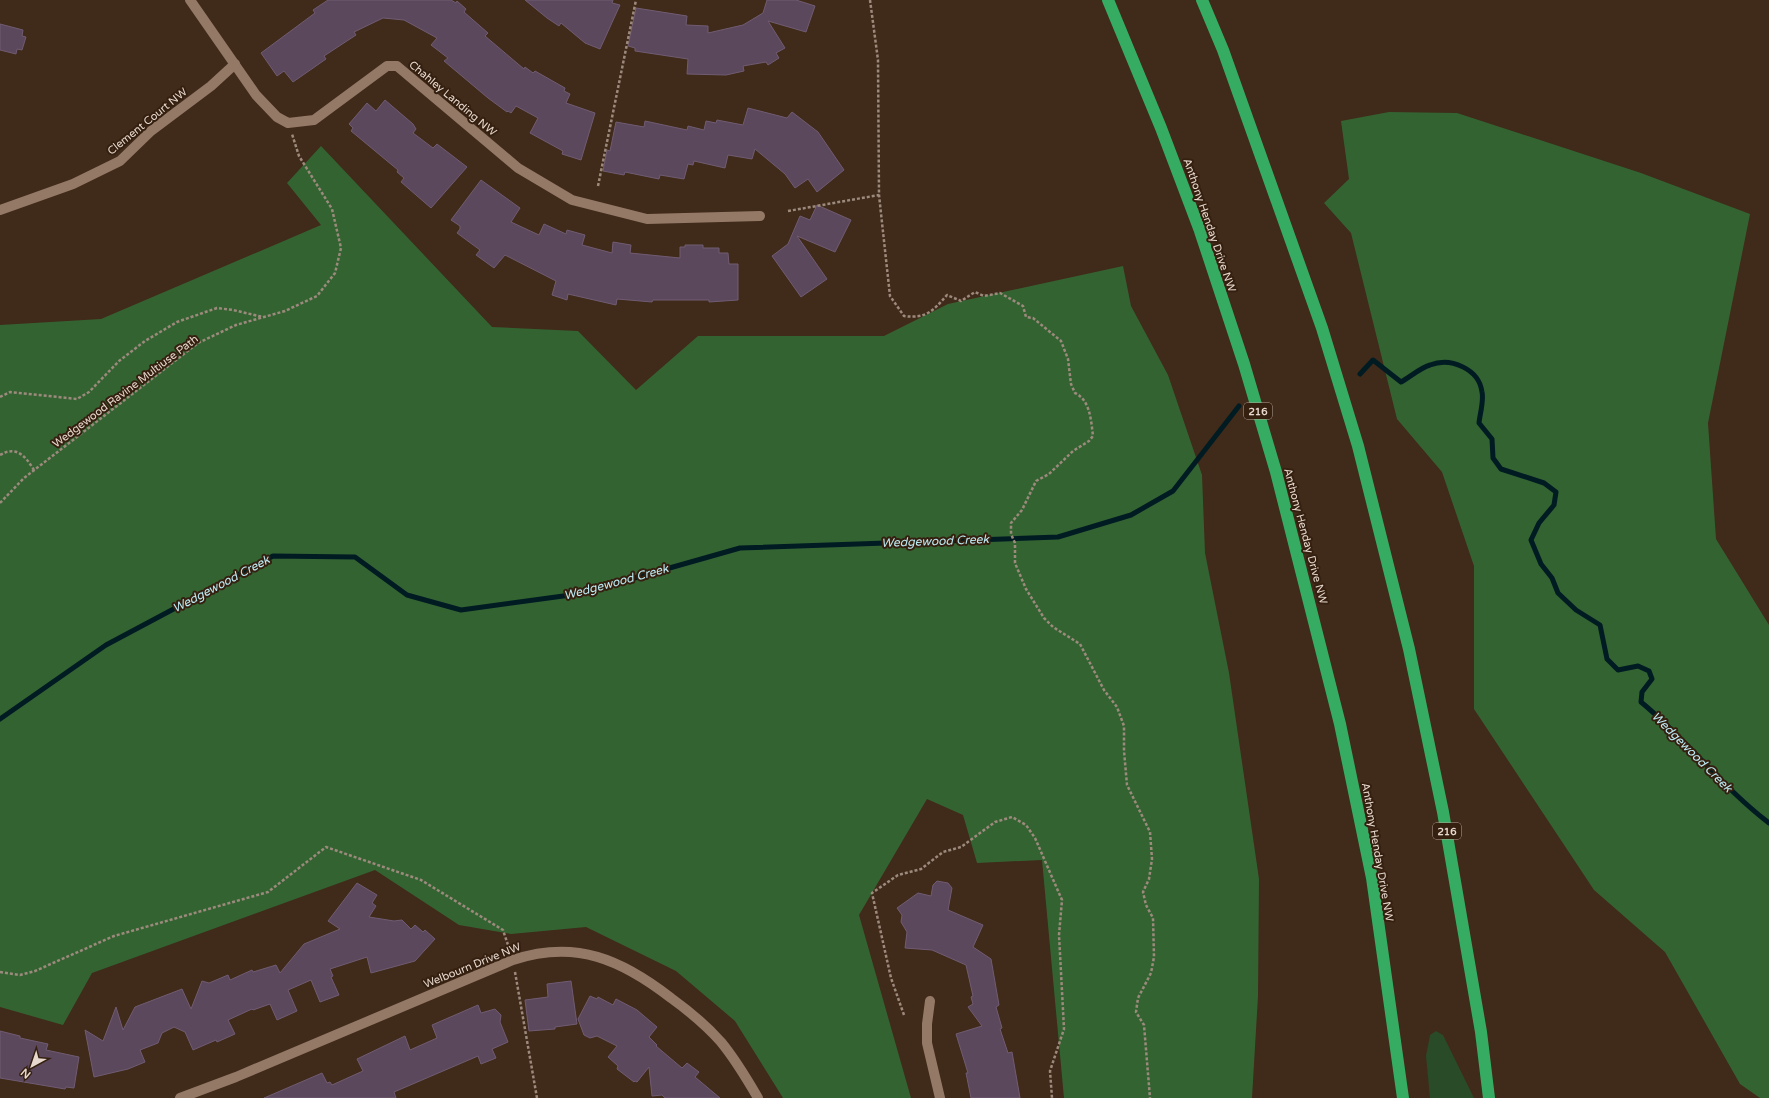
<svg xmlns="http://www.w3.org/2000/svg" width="1769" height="1098" font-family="'Varela Round',sans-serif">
	<rect width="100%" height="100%" fill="#402a1a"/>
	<polygon fill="#294b27" points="1436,1031 1443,1035 1474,1098 1430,1098 1426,1056 1430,1035"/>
	<g fill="#346332">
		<polygon points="1389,112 1457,113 1641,173 1750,214 1708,423 1716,539 1769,625 1769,1098 1760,1098 1740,1084 1665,952 1594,890 1474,709 1474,566 1442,472 1397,419 1351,233 1324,203 1349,179 1341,121"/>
		<polygon points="321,146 492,327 578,331 636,390 698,336 884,336 948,304 1123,266 1131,306 1168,375 1202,475 1205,553 1229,673 1259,879 1258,996 1252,1098 1064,1098 1042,860 977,863 963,815 927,799 859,915 911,1098 783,1098 735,1021 676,971 586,927 511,934 459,925 375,870 92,973 63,1025 0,1007 0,325 101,319 321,225 287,183"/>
	</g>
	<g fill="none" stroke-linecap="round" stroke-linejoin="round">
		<g stroke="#001c22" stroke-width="5">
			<path d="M 1360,374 L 1373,360 L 1401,382 C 1410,377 1420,368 1430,365 C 1451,357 1479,369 1482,392 C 1484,401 1480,413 1479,423 L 1492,439 L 1493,458 L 1501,469 L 1544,483 L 1556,492 L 1554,505 L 1539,523 L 1531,540 L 1541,564 L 1552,578 L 1558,593 L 1576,610 L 1600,625 L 1607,659 L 1618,670 L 1638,666 L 1649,671 L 1652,679 L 1642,692 L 1641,702 C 1686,739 1722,787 1769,823"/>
			<polyline points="0,719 106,645 273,556 355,557 407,595 461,610 578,594 740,548 1058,537 1131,515 1173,491 1239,406"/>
		</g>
	</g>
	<g fill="#5c485d" stroke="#705c72">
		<polygon points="328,0 451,0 456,3 457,1 466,9 464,12 488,33 485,36 524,69 525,67 533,73 535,71 565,88 564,91 570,94 566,103 595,113 581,160 562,154 563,151 530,133 538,118 516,106 511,113 508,111 507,112 488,98 444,61 448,58 431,45 437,38 404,20 383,18 354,32 356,35 324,56 326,59 293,82 284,71 277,76 261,53 315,13 313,10"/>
		<polygon points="525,0 613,0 612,3 620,5 600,49 585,43 561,23 559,26 547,18"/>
		<polygon points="767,0 796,0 815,6 806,32 768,21 785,48 776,53 779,58 768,65 766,62 743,66 744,71 726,75 687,74 688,59 635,51 635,48 628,46 636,8 687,16 686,25 708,26 708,33 743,25 763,13"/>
		<polygon points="0,24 23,30 22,36 26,37 22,50 17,49 16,54 0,50"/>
		<polygon points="385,100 413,124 416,129 413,133 433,148 437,144 467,167 431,208 401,182 404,178 397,172 398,170 351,131 353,128 349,124 367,103 376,111"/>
		<polygon points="748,108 787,118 792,112 818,132 844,170 817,192 808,179 795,188 785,174 755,149 752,159 728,155 725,168 694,161 693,165 688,164 684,179 660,175 659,179 625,172 624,175 603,171 607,150 610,151 616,122 644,127 645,121 687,130 688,126 704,130 706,121 716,123 717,120 743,125"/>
		<polygon points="481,180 520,208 511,222 539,235 544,224 566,234 567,230 585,235 582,245 612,253 613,242 631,245 630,253 680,258 680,247 685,247 685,245 703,245 703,248 719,248 719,253 728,253 729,264 738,264 738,300 709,302 709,300 653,300 652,302 617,299 616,305 568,294 567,300 552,295 556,281 505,255 494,268 476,255 480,250 457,233 460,229 460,226 451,220"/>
		<polygon points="817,205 851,220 835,252 797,236 827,279 801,297 772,256 788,244 800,216 810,220"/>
		<polygon points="937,881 948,883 952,888 948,910 983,925 973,947 991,959 999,1005 996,1007 1002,1028 1000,1029 1008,1053 1012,1052 1020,1098 971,1098 966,1073 968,1073 956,1034 982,1026 968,1007 973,1004 971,997 973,996 966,965 932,950 905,948 907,932 901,922 902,915 897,908 918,893 931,896 933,885"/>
		<polygon points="357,883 377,895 372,903 376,906 369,917 394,921 402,920 411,929 415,925 423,932 425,930 435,939 415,961 371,973 367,957 330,969 333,976 331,977 339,995 320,1002 311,980 288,990 297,1011 277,1020 270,1004 253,1010 252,1009 228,1020 235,1034 217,1042 216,1040 193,1050 185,1032 174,1027 162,1033 158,1043 140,1050 145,1062 128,1069 94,1077 85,1030 103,1041 116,1007 123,1030 135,1007 182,989 191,1009 202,981 209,983 228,975 230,980 252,970 253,972 276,965 280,973 304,944 340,929 328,921"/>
		<polygon points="571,981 577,1024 555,1027 555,1029 529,1031 525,1000 548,997 547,984"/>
		<polygon points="590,996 597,999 598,997 613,1005 616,999 637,1010 657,1027 649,1037 657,1045 656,1046 682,1068 687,1063 699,1072 695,1077 720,1098 665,1098 662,1095 652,1096 649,1067 637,1082 635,1081 634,1082 617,1069 618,1066 608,1057 617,1046 597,1036 590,1038 584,1035 578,1019"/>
		<polygon points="478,1005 481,1013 495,1009 501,1015 500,1022 508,1042 492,1049 496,1058 481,1064 478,1056 394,1092 396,1098 264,1098 322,1073 327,1083 330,1082 332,1085 363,1071 357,1059 405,1036 410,1050 437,1038 432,1025"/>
		<polygon points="0,1031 20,1036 20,1038 48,1044 46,1050 79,1057 74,1088 66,1087 65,1089 0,1078"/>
	</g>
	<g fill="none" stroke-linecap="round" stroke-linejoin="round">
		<g stroke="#9c8a7d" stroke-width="2.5" stroke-dasharray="3 2" stroke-linecap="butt">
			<path d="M 870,0 L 878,60 L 879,195 L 890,296 L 904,316 C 926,319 933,311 947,295 L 961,301 L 975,292 L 984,296 L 1000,293 L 1023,306 L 1026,317 L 1033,318 L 1061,341 L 1068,359 L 1071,384 L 1075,393 C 1090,400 1091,420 1093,436 L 1089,441 L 1073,451 L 1049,474 L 1036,481 L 1022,510 L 1011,523 L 1011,534 L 1015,543 L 1015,563 L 1026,589 L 1044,618 L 1053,627 L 1080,644 L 1104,690 L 1117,707 L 1124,726 L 1124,751 L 1127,785 L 1150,832 L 1152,859 L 1149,879 L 1143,892 L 1146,905 L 1153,918 L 1154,957 L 1151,973 L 1138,998 L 1136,1012 L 1144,1025 L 1150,1098"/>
			<polyline points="598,186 636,0"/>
			<polyline points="788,211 879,195"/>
			<polyline points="0,397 10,392 77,399 89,392 119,361 145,341 177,322 217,308 233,310 263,317"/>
			<path d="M 0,455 C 17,445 26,457 34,470"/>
			<polyline points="0,503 24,478 198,343 236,325 285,311 317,296 335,273 341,248 332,209 299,156 292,134"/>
			<polyline points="0,972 20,975 35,971 114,936 268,892 326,847 421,880 503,930 509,948"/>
			<polyline points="515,972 537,1098"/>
			<polyline points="904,1015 891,978 872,893 898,875 921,869 943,852 961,847 995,822 1012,817 1026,825 1035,838 1062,900 1059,935 1064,1029 1050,1071 1052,1098"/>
		</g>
		<g stroke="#937966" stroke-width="10">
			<polyline points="190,0 256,95 277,117 288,123 314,120 387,66 397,66 518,168 572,200 647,219 760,216"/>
			<polyline points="0,210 73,184 120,161 151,131 211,86 235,64"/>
			<polyline points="930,1001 927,1024 927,1043 940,1098"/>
			<path d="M 180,1098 L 236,1077 L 513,960 C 576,939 622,960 671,998 C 689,1011 706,1025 721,1042 C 735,1059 747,1079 758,1098"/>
		</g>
		<g stroke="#36ac62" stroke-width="12">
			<polyline points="1108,0 1161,128 1200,231 1244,364 1276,472 1340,724 1372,878 1403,1098"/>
			<polyline points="1202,0 1223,50 1322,328 1358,446 1409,649 1443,812 1481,1032 1489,1098"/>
		</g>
	</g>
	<g text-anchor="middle" stroke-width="4" stroke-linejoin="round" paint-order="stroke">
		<g fill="#352010" stroke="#b2a296" stroke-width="1">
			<rect x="1244" y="403" width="28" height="16" rx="3"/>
			<rect x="1433" y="823" width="28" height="16" rx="3"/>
		</g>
		<g font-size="10" font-weight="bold" fill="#e8d9cf">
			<text x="1258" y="415">216</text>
			<text x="1447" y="835">216</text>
		</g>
		<g font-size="11" fill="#e8d9cf" stroke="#352010">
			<text transform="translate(453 98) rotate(40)" y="4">Chahley Landing NW</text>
			<text transform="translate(147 121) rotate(-39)" y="4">Clement Court NW</text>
			<text transform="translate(1210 225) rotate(71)" y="4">Anthony Henday Drive NW</text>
			<text transform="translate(125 391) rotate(-37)" y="4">Wedgewood Ravine Multiuse Path</text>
			<text transform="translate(1306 536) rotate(75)" y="4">Anthony Henday Drive NW</text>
			<text transform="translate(1378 852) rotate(80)" y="4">Anthony Henday Drive NW</text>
			<text transform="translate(472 965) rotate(-22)" y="4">Welbourn Drive NW</text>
		</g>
		<g font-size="12" font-style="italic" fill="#beecf6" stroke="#352010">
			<text transform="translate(935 541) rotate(-2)" y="4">Wedgewood Creek</text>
			<text transform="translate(616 582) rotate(-15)" y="4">Wedgewood Creek</text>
			<text transform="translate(221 584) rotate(-28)" y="4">Wedgewood Creek</text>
			<text transform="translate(1692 752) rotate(45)" y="4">Wedgewood Creek</text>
		</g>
	</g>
	<g transform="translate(32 1066) rotate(220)" stroke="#352010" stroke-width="3" paint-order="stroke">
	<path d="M0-3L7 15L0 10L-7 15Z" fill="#e8d9cf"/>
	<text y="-6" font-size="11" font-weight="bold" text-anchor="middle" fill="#e8d9cf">N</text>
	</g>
</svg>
